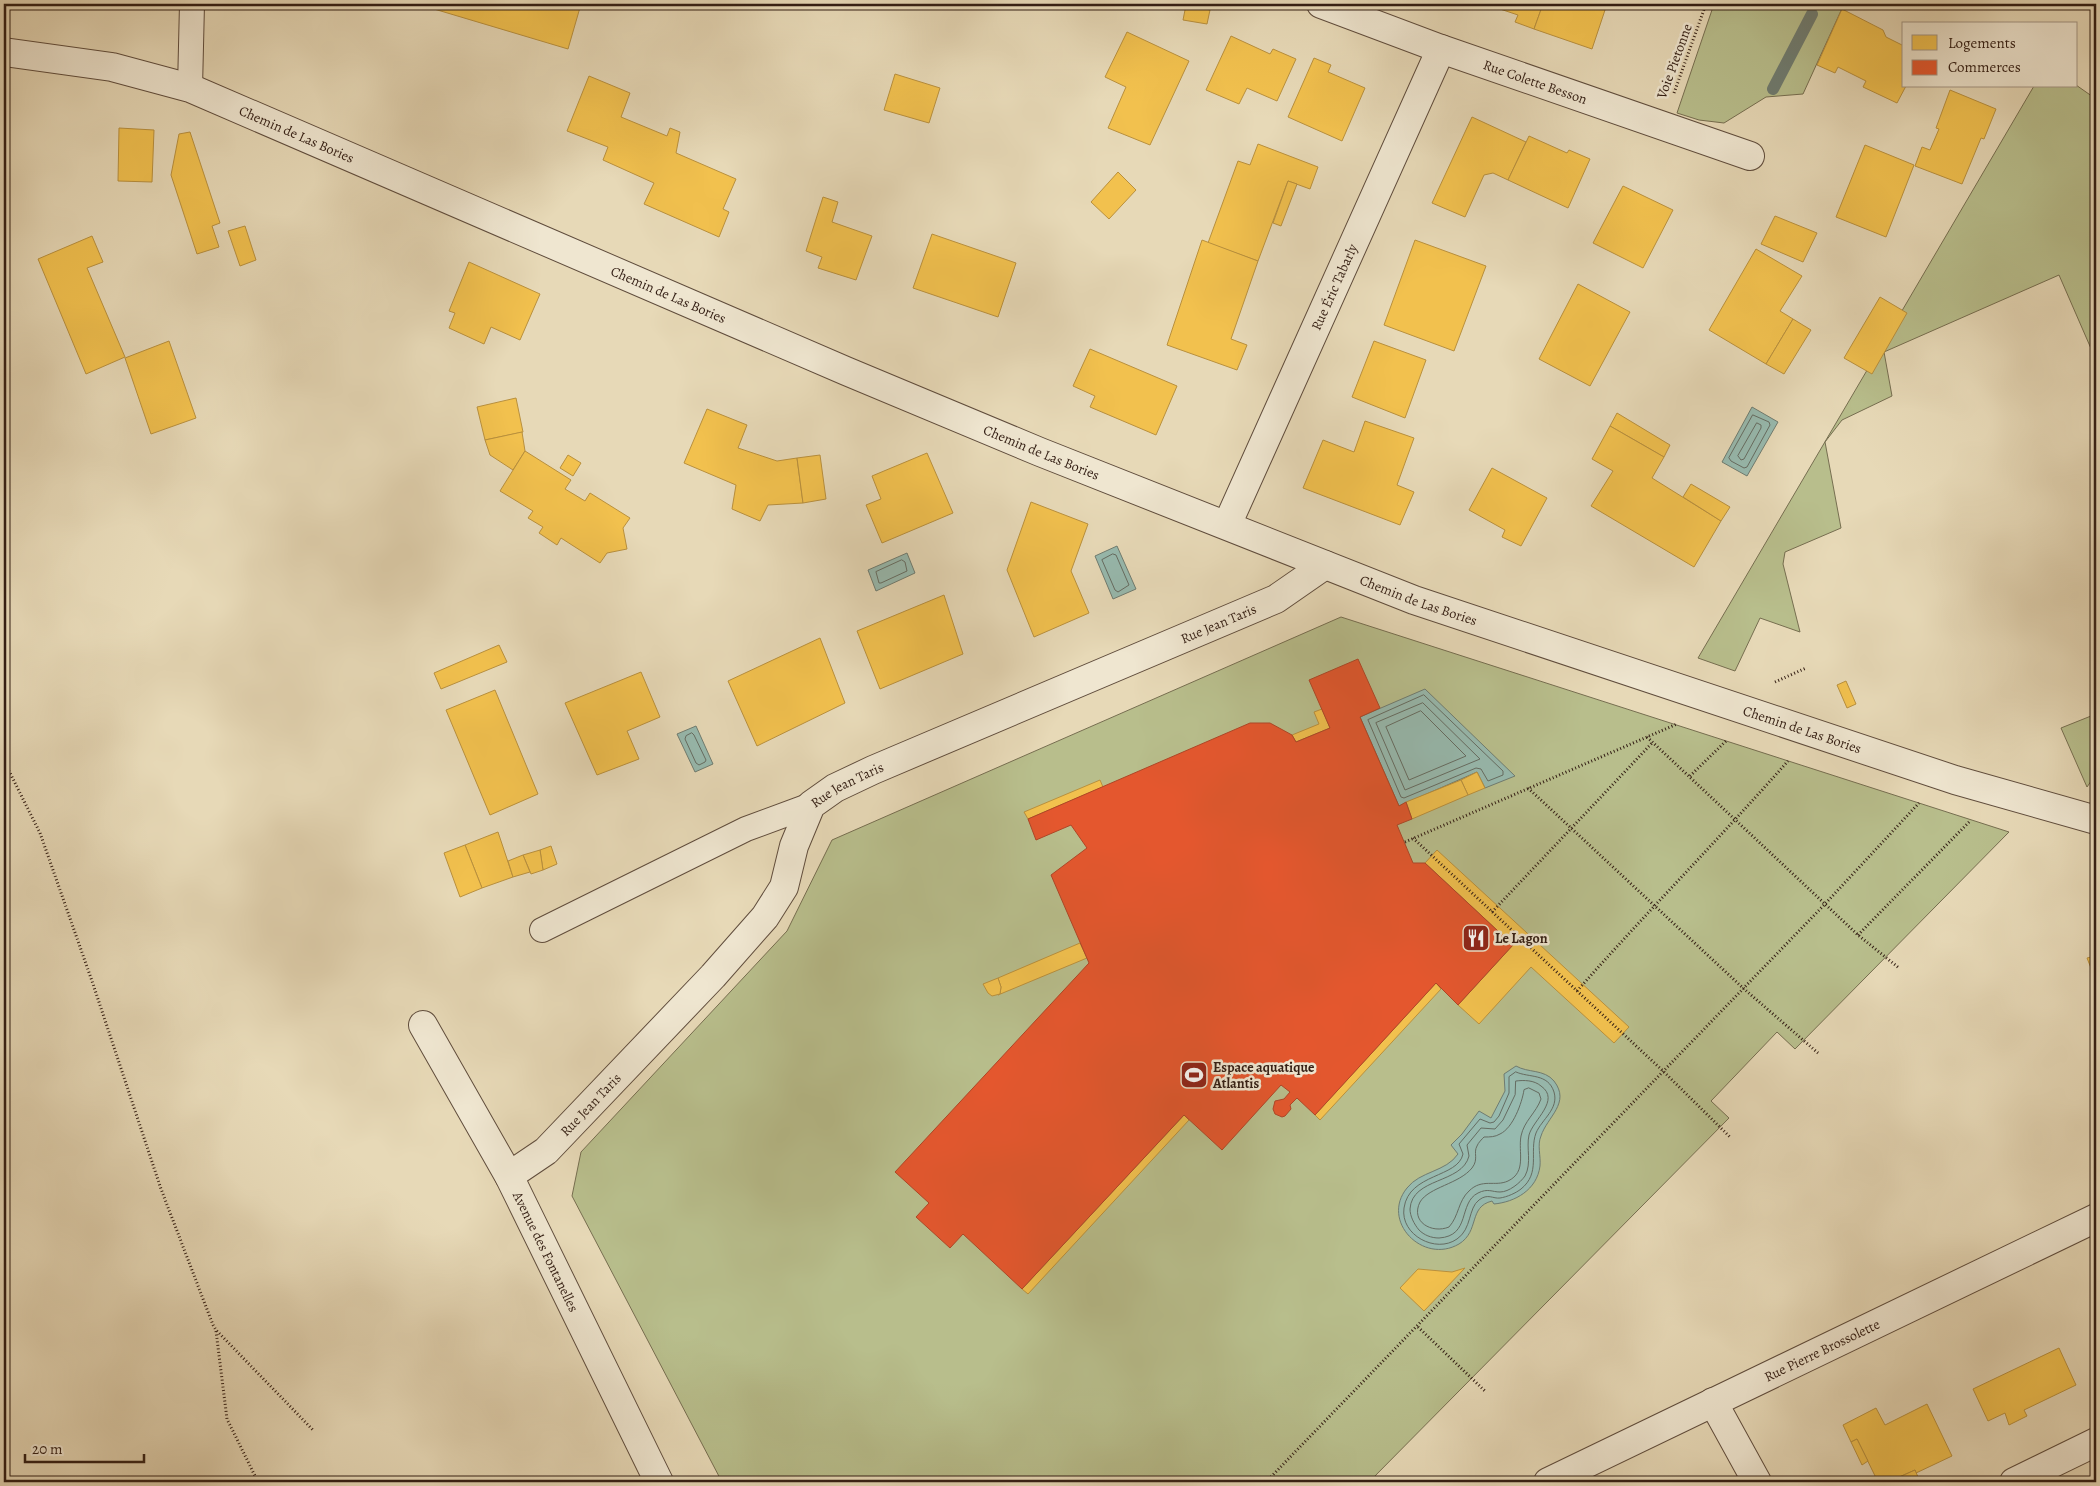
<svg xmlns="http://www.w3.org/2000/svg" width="2100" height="1486" font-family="Alegreya,serif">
	<rect width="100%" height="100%" fill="#e7d9b7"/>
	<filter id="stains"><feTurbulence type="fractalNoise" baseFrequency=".004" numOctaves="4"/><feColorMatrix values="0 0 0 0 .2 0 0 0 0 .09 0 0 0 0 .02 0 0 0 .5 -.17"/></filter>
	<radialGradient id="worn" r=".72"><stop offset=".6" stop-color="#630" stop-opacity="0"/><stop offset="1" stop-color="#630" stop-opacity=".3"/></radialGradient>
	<g fill="#b8be8c" stroke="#766e50">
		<polygon points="1714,4 1844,4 1803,94 1766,97 1724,123 1699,120 1677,113"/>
		<polygon points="2076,85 2096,99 2096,360 2059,275 1884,352 1892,396 1842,420 1825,442 1841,528 1785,552 1783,564 1800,632 1760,618 1735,671 1698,658 2034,86"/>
		<polygon points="1341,617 2009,832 1795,1049 1777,1032 1711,1101 1729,1118 1369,1482 722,1482 572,1196 581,1152 787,931 832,840"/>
		<polygon points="2096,714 2096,774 2087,787 2061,728"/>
	</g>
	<g fill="#97baaf" stroke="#6f7c71">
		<polygon points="1752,407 1778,422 1747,476 1722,462"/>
		<polygon points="1117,546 1136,589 1113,599 1095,556"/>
		<polygon points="907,553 915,573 876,591 868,570"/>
		<polygon points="1425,689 1515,776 1485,788 1477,772 1399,806 1360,717"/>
		<polygon points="696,726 713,764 695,772 677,734"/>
		<path d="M 1516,1066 C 1528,1073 1544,1069 1554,1081 C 1571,1103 1547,1117 1541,1136 C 1537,1145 1541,1156 1540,1166 C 1537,1190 1515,1202 1494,1204 L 1492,1201 C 1468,1207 1480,1231 1459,1244 C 1423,1265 1380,1221 1407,1188 C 1420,1171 1446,1172 1458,1154 L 1451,1145 L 1462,1134 L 1479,1111 L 1491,1118 L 1505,1091 L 1504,1074 Z"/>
	</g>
	<g fill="#f2c14e" stroke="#b9903d">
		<polygon points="425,4 581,4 568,49 424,6"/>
		<polygon points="1485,4 1543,4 1534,29 1515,22 1518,15"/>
		<polygon points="1543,4 1567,6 1568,4 1617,4 1616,7 1607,4 1592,49 1534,29"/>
		<polygon points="1186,5 1210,10 1207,24 1183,20"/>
		<polygon points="1842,9 1883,30 1886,37 1904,46 1904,86 1906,86 1897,103 1863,87 1866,81 1838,67 1835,73 1817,65"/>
		<polygon points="1127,32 1189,61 1150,145 1108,128 1126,87 1105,77"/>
		<polygon points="1231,36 1270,54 1273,49 1296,59 1277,101 1247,88 1239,104 1206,90"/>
		<polygon points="1314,58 1331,65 1328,72 1365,88 1342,141 1288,117"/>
		<polygon points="895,74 940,88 929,123 884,110"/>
		<polygon points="589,76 630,93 621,117 667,136 670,128 680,132 676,153 736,179 723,209 729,212 719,237 644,204 654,183 603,160 608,147 567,131"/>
		<polygon points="1950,90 1996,109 1984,139 1981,138 1962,184 1915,166 1922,147 1930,150 1939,129 1936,128"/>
		<polygon points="1472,117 1526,142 1508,180 1493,173 1484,175 1465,217 1432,203"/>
		<polygon points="119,128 154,130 152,182 118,181"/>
		<polygon points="190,132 220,223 212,226 219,247 197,254 171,175 179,134"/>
		<polygon points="1529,136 1567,153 1569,150 1590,159 1568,208 1508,180"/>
		<polygon points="1258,144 1318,167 1310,189 1288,181 1258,261 1208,243 1238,161 1250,165"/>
		<polygon points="1865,145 1914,165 1886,237 1836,217"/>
		<polygon points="1118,172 1136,190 1109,219 1091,202"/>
		<polygon points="1288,181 1297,184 1281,226 1273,223"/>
		<polygon points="1623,186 1673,210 1643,268 1593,243"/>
		<polygon points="823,197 838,202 832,222 872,236 856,280 818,268 822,257 806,251"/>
		<polygon points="1775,216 1817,233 1803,262 1761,244"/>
		<polygon points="245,226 256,260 240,266 228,231"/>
		<polygon points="932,234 1016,263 998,317 913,288"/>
		<polygon points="92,236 103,262 87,268 125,357 86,374 38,259"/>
		<polygon points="1202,240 1258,261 1231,339 1247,345 1237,370 1167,345"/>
		<polygon points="1415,240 1486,266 1454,351 1384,325"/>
		<polygon points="1756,249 1802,276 1780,311 1793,319 1766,364 1709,330"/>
		<polygon points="469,262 540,294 520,340 491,327 484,344 449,328 455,313 449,311"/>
		<polygon points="1578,284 1630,312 1590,386 1539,359"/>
		<polygon points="1880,297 1907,313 1872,374 1844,358"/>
		<polygon points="1793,319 1811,330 1784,374 1766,364"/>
		<polygon points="169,341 196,418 151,434 125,358"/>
		<polygon points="1374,341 1426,360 1405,418 1352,397"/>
		<polygon points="1090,349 1177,386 1156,435 1090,407 1095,396 1073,386"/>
		<polygon points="516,398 523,432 485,440 477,407"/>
		<polygon points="707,409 747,425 738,448 777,461 797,458 803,503 768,505 760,521 732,509 736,485 684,463"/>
		<polygon points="1617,413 1670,445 1664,457 1610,426"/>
		<polygon points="1365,421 1414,438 1397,485 1414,492 1400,525 1303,488 1323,440 1354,452"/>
		<polygon points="1610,426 1664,457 1652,478 1721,521 1694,567 1591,506 1613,471 1592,459"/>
		<polygon points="522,432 525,451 513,470 490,455 485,440"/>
		<polygon points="525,451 571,480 565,489 585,501 590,493 630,518 623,528 627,549 607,553 600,563 561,538 557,545 539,533 543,527 528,518 533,511 500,491"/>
		<polygon points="927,453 953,513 882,543 866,505 881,499 872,476"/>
		<polygon points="568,455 581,463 573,476 560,468"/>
		<polygon points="820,455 826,499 803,503 797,458"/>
		<polygon points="1492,468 1547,498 1521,546 1502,537 1505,530 1469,510"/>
		<polygon points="1691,484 1730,507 1721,521 1683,497"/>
		<polygon points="1031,502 1088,524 1071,571 1089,613 1034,637 1007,570"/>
		<polygon points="944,595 963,654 880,689 857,631"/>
		<polygon points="820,638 845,703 757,746 728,681"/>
		<polygon points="499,645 507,662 441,689 434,673"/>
		<polygon points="641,672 660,717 627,731 639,759 597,775 565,703"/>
		<polygon points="1846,681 1856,704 1847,708 1837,685"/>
		<polygon points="495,690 538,794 490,815 446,710"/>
		<polygon points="1322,709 1330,728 1296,742 1292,735 1319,724 1314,712"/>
		<polygon points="1477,772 1485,788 1468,795 1461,780"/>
		<polygon points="1100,780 1103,787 1028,819 1024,812"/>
		<polygon points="1461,780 1468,795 1412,819 1406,802"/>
		<polygon points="498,832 513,877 482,888 465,845"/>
		<polygon points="465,845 482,888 460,897 444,853"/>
		<polygon points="551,846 557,864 543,870 540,850"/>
		<polygon points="540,850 543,870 531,874 523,855"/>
		<polygon points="1437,850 1629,1027 1614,1043 1531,967 1479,1024 1458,1005 1513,945 1425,863"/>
		<polygon points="523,855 530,872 513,877 508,861"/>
		<polygon points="1080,943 1087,958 998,995 1000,994 1001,987 998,978"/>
		<polygon points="2095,956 2096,972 2093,973 2087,958"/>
		<polygon points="998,978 1001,987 1000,994 992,996 988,993 983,984"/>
		<polygon points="1436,983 1441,989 1320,1120 1315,1115"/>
		<polygon points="1184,1115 1189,1120 1028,1294 1022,1289"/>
		<polygon points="1465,1268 1424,1311 1400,1288 1418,1269 1452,1272"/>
		<polygon points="2059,1348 2076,1385 2024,1410 2027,1416 2009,1425 2005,1413 1988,1421 1973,1389"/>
		<polygon points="1927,1404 1952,1456 1916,1473 1915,1470 1888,1482 1878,1482 1857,1439 1851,1442 1843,1425 1876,1408 1885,1425"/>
		<polygon points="1857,1439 1868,1461 1862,1465 1851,1442"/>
		<polygon points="1915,1470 1918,1477 1907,1482 1888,1482"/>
	</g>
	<polygon fill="#e4572e" stroke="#af4626" points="1358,659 1380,708 1360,717 1399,806 1406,802 1412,819 1397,825 1413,863 1425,863 1513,945 1458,1005 1436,983 1315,1115 1297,1098 1290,1105 1291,1109 1285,1116 1282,1117 1275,1114 1273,1109 1275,1101 1284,1099 1290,1092 1281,1085 1222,1150 1184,1115 1022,1289 963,1234 950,1248 916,1217 929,1203 895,1172 1089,963 1051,875 1087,848 1071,825 1036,840 1028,819 1250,723 1270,723 1292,735 1296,742 1330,728 1309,680"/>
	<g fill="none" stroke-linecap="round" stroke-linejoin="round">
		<g stroke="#656c62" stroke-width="1">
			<polygon points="1753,415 1769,422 1770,425 1747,467 1744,468 1731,461 1729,458"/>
			<polygon points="1757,423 1761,425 1761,428 1744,459 1741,460 1738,456"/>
			<polygon points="1113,554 1116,555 1129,585 1118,592 1115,590 1102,560"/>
			<polygon points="902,560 905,562 907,571 881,583 879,583 876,572"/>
			<polygon points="1424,695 1503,771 1503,775 1488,781 1481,769 1476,768 1404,798 1401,797 1368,720"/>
			<polygon points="1423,703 1480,759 1405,790 1376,723"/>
			<polygon points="1421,711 1466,756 1409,780 1386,727"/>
			<polygon points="692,733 694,735 706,760 705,762 699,765 696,763 685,739 686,736"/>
			<path d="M 1516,1072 C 1529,1078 1548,1073 1554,1092 C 1559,1109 1542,1119 1536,1133 C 1529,1152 1541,1173 1521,1189 C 1516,1193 1507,1197 1500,1198 C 1493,1199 1488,1193 1479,1200 C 1468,1208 1472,1229 1457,1239 C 1436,1254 1400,1235 1404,1208 C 1409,1173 1458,1178 1463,1154 L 1459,1144 L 1480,1119 L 1490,1123 L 1494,1122 L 1499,1116 L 1509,1093 L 1509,1077 Z"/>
			<path d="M 1516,1081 C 1524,1080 1534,1080 1541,1086 C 1561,1100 1533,1120 1529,1135 C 1526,1148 1532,1163 1525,1176 C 1520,1183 1509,1192 1500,1192 C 1492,1192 1488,1188 1478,1193 C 1458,1203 1471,1236 1439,1238 C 1431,1238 1424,1235 1419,1230 C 1414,1224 1410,1216 1410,1209 C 1412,1177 1462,1184 1469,1156 L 1467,1145 L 1481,1128 L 1495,1129 L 1503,1120 L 1515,1095 Z"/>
			<path d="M 1529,1088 L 1539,1093 L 1541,1099 C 1536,1113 1524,1121 1521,1136 C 1518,1152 1527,1172 1508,1181 C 1495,1187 1482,1178 1469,1191 C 1458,1201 1459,1216 1449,1227 C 1432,1234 1410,1222 1420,1202 C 1429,1187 1459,1184 1472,1168 C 1479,1159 1473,1153 1477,1146 C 1478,1143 1482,1139 1484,1137 C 1490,1137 1495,1137 1500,1134 C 1513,1128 1522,1103 1524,1090 Z"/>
		</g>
		<polyline stroke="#6f7c71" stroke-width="12" points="1773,89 1812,14"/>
		<g stroke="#604d3d" stroke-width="26">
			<g id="lane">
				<polyline points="190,88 192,4"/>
				<polyline points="542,930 746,829 811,805"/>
			</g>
		</g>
		<g stroke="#604d3d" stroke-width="30">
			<g id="street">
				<path id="s1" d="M 1321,4 L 1441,49 L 1750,156"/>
				<path id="s2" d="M 4,52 L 112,67 L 190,88 L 846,371 L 1040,452 L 1414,600 L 1955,780 L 2096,820"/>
				<path id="s3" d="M 1227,525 L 1441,49"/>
				<path id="s4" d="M 423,1025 L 509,1176 L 659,1482"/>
				<path id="s5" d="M 509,1176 L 546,1151 L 713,976 L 765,917 L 784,887 L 794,846 L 811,805 L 835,788 L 873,770 L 1276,599 L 1325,565"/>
				<polyline points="1713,1402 1757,1482"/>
				<path id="s6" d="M 1548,1482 L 2096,1218"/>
				<polyline points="2014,1482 2096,1442"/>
			</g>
		</g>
		<g stroke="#331e14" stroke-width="3" stroke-dasharray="1 2.5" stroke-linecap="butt">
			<polyline points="1674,93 1706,4"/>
			<polyline points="1775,682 1806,668"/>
			<polyline points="1647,737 1858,935 1899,968"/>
			<polyline points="4,761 40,833 92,981 161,1189 213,1325 216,1330 313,1430"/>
			<polyline points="1690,776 1727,740"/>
			<polyline points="1528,788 1743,988 1818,1053"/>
			<polyline points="1413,838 1663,1071 1731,1138"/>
			<polyline points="1405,842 1677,724"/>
			<polyline points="1492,912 1653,742"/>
			<polyline points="1858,935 1970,821"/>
			<path d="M 1577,991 C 1646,913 1719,839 1788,761"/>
			<polyline points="1418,1327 1486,1392"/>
			<polyline points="216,1331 227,1419 258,1482"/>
			<polyline points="1266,1482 1825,904 1919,803"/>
		</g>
		<use href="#lane" stroke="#efe6d0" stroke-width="24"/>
		<use href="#street" stroke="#efe6d0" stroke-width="28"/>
	</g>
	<defs>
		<g id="restaurant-square" transform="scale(1.4375)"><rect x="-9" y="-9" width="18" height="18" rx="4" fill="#8f2418" stroke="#efe6d0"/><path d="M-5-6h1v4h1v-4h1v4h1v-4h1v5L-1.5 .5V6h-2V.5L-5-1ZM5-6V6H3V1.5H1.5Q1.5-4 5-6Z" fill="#fff"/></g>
		<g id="stadium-square" transform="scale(1.4375)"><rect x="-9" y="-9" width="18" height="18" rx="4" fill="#8f2418" stroke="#efe6d0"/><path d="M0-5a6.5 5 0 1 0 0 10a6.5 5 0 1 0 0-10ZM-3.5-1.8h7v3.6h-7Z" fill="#fff"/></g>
	</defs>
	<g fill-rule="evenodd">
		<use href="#restaurant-square" x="1476" y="938"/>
		<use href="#stadium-square" x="1194" y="1075"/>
	</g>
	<g text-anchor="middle" stroke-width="5" stroke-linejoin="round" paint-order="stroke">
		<g font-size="14" fill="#331e14" stroke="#efe6d0">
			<text transform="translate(1674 61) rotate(-70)" y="5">Voie Pietonne</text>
			<text dy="5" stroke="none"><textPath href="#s1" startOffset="228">Rue Colette Besson</textPath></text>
			<text dy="5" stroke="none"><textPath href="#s2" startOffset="306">Chemin de Las Bories</textPath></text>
			<text dy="5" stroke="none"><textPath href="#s3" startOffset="261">Rue Éric Tabarly</textPath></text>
			<text dy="5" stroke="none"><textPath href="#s2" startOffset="711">Chemin de Las Bories</textPath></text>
			<text dy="5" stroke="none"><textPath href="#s2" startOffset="1116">Chemin de Las Bories</textPath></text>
			<text dy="5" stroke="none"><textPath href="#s2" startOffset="1521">Chemin de Las Bories</textPath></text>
			<text dy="5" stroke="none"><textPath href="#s5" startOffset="934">Rue Jean Taris</textPath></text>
			<text dy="5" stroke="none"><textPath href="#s2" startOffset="1926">Chemin de Las Bories</textPath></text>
			<text dy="5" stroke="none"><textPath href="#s5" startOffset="529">Rue Jean Taris</textPath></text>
			<text dy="5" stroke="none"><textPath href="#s5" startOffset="109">Rue Jean Taris</textPath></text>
			<text dy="5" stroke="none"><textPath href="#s4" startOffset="258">Avenue des Fontanelles</textPath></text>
			<text dy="5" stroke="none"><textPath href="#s6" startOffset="304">Rue Pierre Brossolette</textPath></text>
		</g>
		<g font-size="14" font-weight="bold" fill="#331e14" stroke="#efe6d0" text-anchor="start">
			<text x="1495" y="943">Le Lagon</text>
			<text x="1213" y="1072">Espace aquatique<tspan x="1213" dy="16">Atlantis</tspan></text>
		</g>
	</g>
	<rect width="2100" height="1486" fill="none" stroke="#e7d9b7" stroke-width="20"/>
	<rect x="5" y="5" width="2090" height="1476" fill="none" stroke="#331e14" stroke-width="2.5"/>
	<rect x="10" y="10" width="2080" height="1466" fill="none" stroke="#331e14"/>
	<rect x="1902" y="22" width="175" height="65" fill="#efe6d0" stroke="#a49685"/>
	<rect x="1912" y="35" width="25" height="15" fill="#f2c14e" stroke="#a49685"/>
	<text x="1948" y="48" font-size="15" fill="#331e14">Logements</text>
	<rect x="1912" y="60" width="25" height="15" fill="#e4572e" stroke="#a49685"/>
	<text x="1948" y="72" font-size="15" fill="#331e14">Commerces</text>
	<path d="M25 1454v8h119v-8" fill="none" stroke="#331e14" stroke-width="2.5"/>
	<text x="32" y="1454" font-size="15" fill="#331e14" stroke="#efe6d0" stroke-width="4" paint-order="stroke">20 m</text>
	<rect width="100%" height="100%" filter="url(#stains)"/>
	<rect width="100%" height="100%" fill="url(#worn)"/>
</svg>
